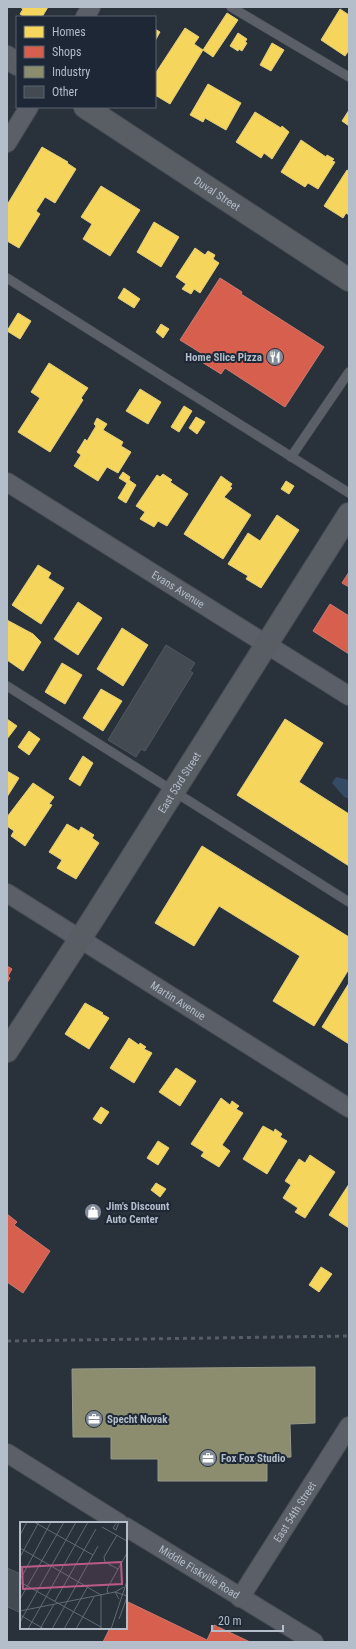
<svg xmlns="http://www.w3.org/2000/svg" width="356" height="1649" font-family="'Roboto Condensed',sans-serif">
	<rect width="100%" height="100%" fill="#29313a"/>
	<polygon fill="#354a64" points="336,777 349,780 349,799 344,797 332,783"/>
	<g fill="#f6d55c" stroke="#e2ce7d">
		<polygon points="20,7 48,7 42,17 24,17 20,14 23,9"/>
		<polygon points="340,9 349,15 349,50 345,56 321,40"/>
		<polygon points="227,13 238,20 213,57 203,50"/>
		<polygon points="185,28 199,37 194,44 203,50 170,104 155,95 155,74"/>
		<polygon points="155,29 160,32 155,41"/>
		<polygon points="238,33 247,39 245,42 247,43 242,51 239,49 238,51 230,46"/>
		<polygon points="272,43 284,50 271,71 260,65"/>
		<polygon points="208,84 241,103 226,130 205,118 203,122 190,115"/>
		<polygon points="349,110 349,126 342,121"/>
		<polygon points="255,112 281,128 282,126 289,132 272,159 264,153 261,158 236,142"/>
		<polygon points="301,140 326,157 327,155 334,159 332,161 335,162 318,189 308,183 305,187 281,172"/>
		<polygon points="42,147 68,162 67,163 76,169 55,203 45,197 36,211 40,214 19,248 7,241 7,205"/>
		<polygon points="347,170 349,171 349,215 346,213 343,218 324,206"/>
		<polygon points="101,186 140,210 110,256 83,239 92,224 81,217"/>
		<polygon points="154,222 179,237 161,267 137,252"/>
		<polygon points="195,248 205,255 208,251 215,255 213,259 219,263 200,293 194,289 191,294 182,289 186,284 176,277"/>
		<polygon points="124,288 140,299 134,308 118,298"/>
		<polygon points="18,313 31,321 20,339 7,331"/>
		<polygon points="161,324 169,329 163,338 156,332"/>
		<polygon points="49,363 88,388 81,398 83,400 50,452 18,432 40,398 31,392"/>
		<polygon points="140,389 161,402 148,424 126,411"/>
		<polygon points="184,406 192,411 179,432 171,427"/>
		<polygon points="196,417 205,422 197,434 189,428"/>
		<polygon points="97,418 107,424 103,430 123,442 121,446 131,452 118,473 107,467 98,481 74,466 81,455 77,452 85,439 87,441 96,426 94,424"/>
		<polygon points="123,472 130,477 129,480 136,485 126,503 118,498 127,483 119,478"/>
		<polygon points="163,474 172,480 170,482 188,494 167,526 158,521 154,527 140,519 145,512 136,506 157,475 160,477"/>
		<polygon points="221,476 232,484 230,487 232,488 224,497 251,515 223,559 184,534"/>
		<polygon points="286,481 294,486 289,494 281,489"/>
		<polygon points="277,515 299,530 261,588 246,579 248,576 228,564 248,533 260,541"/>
		<polygon points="38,565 51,573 48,578 64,588 41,624 12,605"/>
		<polygon points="78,602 102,618 78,655 54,639"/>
		<polygon points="7,620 33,634 41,642 23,671 7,660"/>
		<polygon points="122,628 148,645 123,686 97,669"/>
		<polygon points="62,663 82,675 65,704 45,692"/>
		<polygon points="101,689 122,701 103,731 83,718"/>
		<polygon points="7,719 17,726 7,739"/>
		<polygon points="285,719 323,743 299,782 349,814 349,866 237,795"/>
		<polygon points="29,731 40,739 29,755 18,747"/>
		<polygon points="83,756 93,763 80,786 69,779"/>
		<polygon points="7,771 19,778 7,797"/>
		<polygon points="33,783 54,797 49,804 52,805 25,846 11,836 14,831 7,826 7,817"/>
		<polygon points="67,824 79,831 81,827 94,835 92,838 99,843 76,879 57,868 62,860 49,852"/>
		<polygon points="202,846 349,937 349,969 314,1026 273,1001 300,956 219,906 194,946 155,923"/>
		<polygon points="349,983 349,1044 322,1027"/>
		<polygon points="85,1003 103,1013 102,1014 109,1018 89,1049 65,1034"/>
		<polygon points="129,1038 139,1045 140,1043 146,1047 144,1049 152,1053 134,1083 110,1068"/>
		<polygon points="176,1068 196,1081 180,1106 159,1092"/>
		<polygon points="221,1098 230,1105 232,1101 239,1106 236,1109 243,1113 222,1145 230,1151 219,1167 201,1156 204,1152 191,1144"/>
		<polygon points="101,1107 109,1112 101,1124 93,1119"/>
		<polygon points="263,1126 274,1132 275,1129 282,1134 280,1137 287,1141 267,1174 243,1159"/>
		<polygon points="158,1141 169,1148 158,1165 147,1158"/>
		<polygon points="310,1155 335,1172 305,1218 295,1212 298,1208 283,1198 291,1185 285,1181 299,1159 305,1163"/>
		<polygon points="156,1183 166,1189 160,1197 151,1190"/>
		<polygon points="349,1184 349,1228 329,1215"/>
		<polygon points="321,1267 332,1274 319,1292 309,1285"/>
	</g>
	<g fill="#d6604d" stroke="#cc7c72">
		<polygon points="220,278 242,292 241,294 324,347 285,407 225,368 221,374 197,359 201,353 180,340"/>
		<polygon points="349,572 349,587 342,583"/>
		<polygon points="330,604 349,616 349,654 313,631"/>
		<polygon points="7,966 12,969 8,976 10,978 7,983"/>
		<polygon points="7,1214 17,1222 14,1225 50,1251 23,1293 7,1282"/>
		<polygon points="126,1601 207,1640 214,1625 250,1642 103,1642 110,1628 126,1628"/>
	</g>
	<polygon fill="#8c8c6e" stroke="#989b8a" points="315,1367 315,1423 290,1424 291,1457 267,1458 267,1481 158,1481 158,1459 111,1459 111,1437 73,1437 72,1369"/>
	<g fill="#434a52" stroke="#525861">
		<polygon points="166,645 195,663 190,671 193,673 145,751 141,749 136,757 108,740"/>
		<polygon points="7,1568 21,1574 21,1613 8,1607 7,1610"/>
	</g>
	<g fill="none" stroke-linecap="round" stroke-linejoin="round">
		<g stroke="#484d54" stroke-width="10">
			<g id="lane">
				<polyline points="231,7 349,77"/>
				<polyline points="7,278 349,493"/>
				<polyline points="291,457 349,372"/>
				<polyline points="7,686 349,902"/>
			</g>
		</g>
		<g stroke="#484d54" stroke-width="20">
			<g id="street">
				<polyline points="85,17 91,7"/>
				<polyline points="7,143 29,107"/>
				<path id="s1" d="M 7,482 L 349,696"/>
				<path id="s2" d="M 7,893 L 349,1108"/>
				<polyline points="7,1453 119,1523"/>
				<path id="s3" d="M 126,1527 L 314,1642"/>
				<path id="s4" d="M 240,1598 L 349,1426"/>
			</g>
		</g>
		<g stroke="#484d54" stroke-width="24">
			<g id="secondary">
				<polyline points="7,57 17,64"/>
				<path id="s5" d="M 85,107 L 349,280"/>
				<path id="s6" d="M 7,1051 L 91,922 L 349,514"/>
			</g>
		</g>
		<use href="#lane" stroke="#5b5f67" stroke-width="9"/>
		<use href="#street" stroke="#5b5f67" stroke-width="18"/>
		<use href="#secondary" stroke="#595e65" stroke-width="22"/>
		<polyline stroke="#585e65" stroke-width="3" stroke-dasharray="4 4" stroke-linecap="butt" points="7,1341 349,1336"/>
	</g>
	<defs>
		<g id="restaurant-disc" transform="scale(0.9)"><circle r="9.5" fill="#838c98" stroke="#1d2735"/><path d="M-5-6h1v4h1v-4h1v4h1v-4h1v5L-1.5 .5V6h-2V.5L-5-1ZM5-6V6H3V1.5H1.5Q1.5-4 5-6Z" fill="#fff"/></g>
		<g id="shop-disc" transform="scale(0.9)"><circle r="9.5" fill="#838c98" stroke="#1d2735"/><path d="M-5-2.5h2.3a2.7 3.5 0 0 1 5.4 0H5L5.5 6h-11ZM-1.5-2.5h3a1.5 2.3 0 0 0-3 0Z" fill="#fff"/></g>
		<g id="office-disc" transform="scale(0.9)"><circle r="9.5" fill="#838c98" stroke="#1d2735"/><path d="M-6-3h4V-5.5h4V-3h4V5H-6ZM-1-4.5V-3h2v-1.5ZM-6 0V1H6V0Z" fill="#fff"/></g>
	</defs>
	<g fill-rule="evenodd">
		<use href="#restaurant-disc" x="275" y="357"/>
		<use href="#shop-disc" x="93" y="1212"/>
		<use href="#office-disc" x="94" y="1419"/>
		<use href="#office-disc" x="208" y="1458"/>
	</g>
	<g text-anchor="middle" stroke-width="4" stroke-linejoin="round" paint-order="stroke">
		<g font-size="11" fill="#b4bdca" stroke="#1d2735">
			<text dy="4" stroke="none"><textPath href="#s5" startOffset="158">Duval Street</textPath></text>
			<text dy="4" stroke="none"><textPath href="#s1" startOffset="202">Evans Avenue</textPath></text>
			<text dy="4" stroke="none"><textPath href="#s6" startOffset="319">East 53rd Street</textPath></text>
			<text dy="4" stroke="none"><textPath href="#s2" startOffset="202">Martin Avenue</textPath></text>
			<text dy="4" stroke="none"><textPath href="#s4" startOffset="102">East 54th Street</textPath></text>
			<text dy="4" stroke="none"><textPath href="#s3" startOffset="86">Middle Fiskville Road</textPath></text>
		</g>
		<g font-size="11" font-weight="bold" fill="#b4bdca" stroke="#1d2735" text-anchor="start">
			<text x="262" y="361" text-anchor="end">Home Slice Pizza</text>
			<text x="106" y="1210">Jim's Discount<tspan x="106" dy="13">Auto Center</tspan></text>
			<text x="107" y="1423">Specht Novak</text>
			<text x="221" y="1462">Fox Fox Studio</text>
		</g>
	</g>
	<g transform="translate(20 1522)">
		<rect width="107" height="107" fill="#29313a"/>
		<path fill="none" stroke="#616974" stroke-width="1" d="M 14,0 L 73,33M 97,0 L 93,6 L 96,8 L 99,0M 82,5 L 107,19M 0,13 L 7,0M 97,13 L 84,35 L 85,40 L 98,47M 0,26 L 81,73M 0,35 L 19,0M 0,58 L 31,0M 0,60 L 81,105 L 80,107M 88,72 L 87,67 L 107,31M 0,77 L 44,0M 99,77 L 95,70 L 104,65M 35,79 L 76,7M 0,89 L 95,70 L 107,74M 0,93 L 24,107M 99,97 L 107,75M 0,100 L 56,0M 81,106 L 81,73M 8,107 L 68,0M 20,107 L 34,82M 32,107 L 78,24M 44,107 L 68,64M 56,107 L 74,75M 91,107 L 107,59"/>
		<path fill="#bc5a87" fill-opacity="0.15" stroke="#bc5a87" stroke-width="2" d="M 101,40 L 102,62 L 3,67 L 2,45 Z"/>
		<rect width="107" height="107" fill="none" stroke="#b4bdca" stroke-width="2"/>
	</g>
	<rect width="356" height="1649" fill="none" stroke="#b4bdca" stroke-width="16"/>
	<rect x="16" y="16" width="140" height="92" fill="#1d2735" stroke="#596371"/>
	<rect x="24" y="26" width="20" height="12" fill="#f6d55c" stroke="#596371"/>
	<text x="52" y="36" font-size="12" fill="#b4bdca">Homes</text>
	<rect x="24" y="46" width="20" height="12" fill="#d6604d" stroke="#596371"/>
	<text x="52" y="56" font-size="12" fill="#b4bdca">Shops</text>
	<rect x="24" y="66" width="20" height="12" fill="#8c8c6e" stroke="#596371"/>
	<text x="52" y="76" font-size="12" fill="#b4bdca">Industry</text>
	<rect x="24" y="86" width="20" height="12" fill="#434a52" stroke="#596371"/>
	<text x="52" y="96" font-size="12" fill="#b4bdca">Other</text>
	<path d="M212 1625v6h71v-6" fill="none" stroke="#b4bdca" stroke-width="2"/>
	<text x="218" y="1625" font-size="12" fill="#b4bdca" stroke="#1d2735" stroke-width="3" paint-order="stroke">20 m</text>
</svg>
